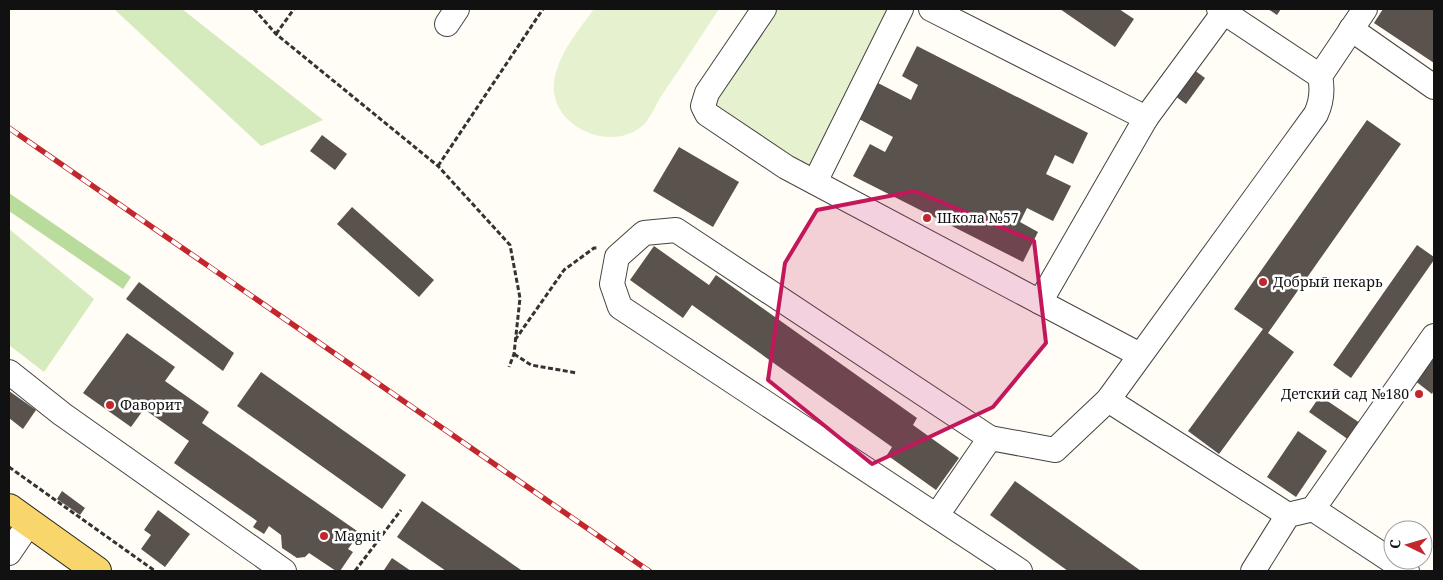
<svg xmlns="http://www.w3.org/2000/svg" width="1443" height="580" font-family="'Noto Serif',serif">
	<rect width="100%" height="100%" fill="#fffdf5"/>
	<g fill="#d5ebbd">
		<polygon points="114,9 182,9 323,120 261,146"/>
		<polygon points="9,229 94,299 44,372 9,345"/>
	</g>
	<polygon fill="#b9dc9c" points="9,193 131,277 123,289 9,211"/>
	<g fill="#e6f2cf">
		<path d="M 594,9 L 719,9 C 699,39 680,69 660,98 C 655,107 649,121 641,127 C 608,153 549,125 554,82 C 558,54 578,31 594,9 Z"/>
		<polygon points="772,9 891,9 810,166 798,166 718,111 713,100"/>
	</g>
	<g fill="#5a524d">
		<polygon points="1060,9 1119,9 1134,19 1115,47"/>
		<polygon points="1268,9 1281,9 1277,15"/>
		<polygon points="1383,9 1434,9 1434,63 1374,23"/>
		<polygon points="917,46 1088,133 1073,164 1055,155 1046,174 1071,186 1053,221 1027,208 1020,222 1038,232 1023,262 853,176 870,144 885,152 893,137 859,119 878,83 911,100 918,85 902,76"/>
		<polygon points="1190,67 1205,78 1186,104 1171,93"/>
		<polygon points="1367,120 1401,144 1268,333 1294,352 1219,454 1188,431 1263,329 1234,309"/>
		<polygon points="322,135 347,154 335,170 310,151"/>
		<polygon points="679,147 739,182 713,227 653,191"/>
		<polygon points="352,207 434,280 419,297 337,224"/>
		<polygon points="1417,245 1434,257 1434,260 1351,378 1333,365"/>
		<polygon points="654,246 709,285 716,275 917,418 913,425 959,458 936,490 887,455 892,447 692,305 683,318 630,280"/>
		<polygon points="139,282 234,353 223,371 126,299"/>
		<polygon points="127,333 175,367 165,381 209,412 202,423 360,533 348,549 353,552 340,571 336,571 309,553 305,557 297,558 282,548 281,535 269,526 264,534 253,527 257,521 174,463 189,441 144,409 131,427 83,393"/>
		<polygon points="1434,351 1434,390 1432,394 1414,380"/>
		<polygon points="261,372 406,475 382,509 237,406"/>
		<polygon points="9,391 36,410 23,429 9,418"/>
		<polygon points="1320,396 1360,423 1349,440 1309,412"/>
		<polygon points="1298,431 1327,451 1296,497 1267,477"/>
		<polygon points="1015,481 1141,571 1068,571 990,515"/>
		<polygon points="62,491 85,508 80,515 57,499"/>
		<polygon points="422,501 521,570 520,571 446,571 397,537"/>
		<polygon points="158,510 190,534 165,567 141,549 151,535 144,530"/>
		<polygon points="392,558 411,571 384,570"/>
	</g>
	<g fill="none" stroke-linecap="round" stroke-linejoin="round">
		<g stroke="#444" stroke-width="26">
			<g id="minor">
				<polyline points="764,9 707,93 703,106 707,114 786,167 1040,302 1146,118 1224,12"/>
				<polyline points="931,9 1146,118"/>
				<polyline points="447,24 457,9"/>
				<polyline points="1351,29 1434,87"/>
				<polyline points="1320,76 1365,9"/>
				<polyline points="815,182 901,9"/>
				<polyline points="1040,302 1140,355"/>
				<polyline points="9,372 62,414 284,571"/>
				<polyline points="1108,400 1288,515"/>
				<polyline points="990,438 676,230 644,233 617,257 612,284 620,307 1020,571"/>
				<polyline points="1313,509 1434,336"/>
				<path d="M 937,515 L 990,438 L 1055,450 L 1108,400 L 1316,114 C 1322,101 1323,90 1320,76 L 1219,9"/>
				<polyline points="9,553 30,522"/>
				<polyline points="1253,571 1288,515 1313,509 1407,571"/>
			</g>
		</g>
		<g stroke="#222" stroke-width="30">
			<polyline id="major" points="9,508 97,571"/>
		</g>
		<g stroke="#333" stroke-width="3" stroke-dasharray="5 2.5" stroke-linecap="butt">
			<polyline points="254,9 276,34 438,166 510,245 520,298 514,354 509,367"/>
			<polyline points="276,34 294,9"/>
			<polyline points="438,166 543,9"/>
			<polyline points="515,340 564,270 594,248 598,248"/>
			<polyline points="514,354 531,365 577,373"/>
			<polyline points="9,467 155,571"/>
			<polyline points="355,571 401,510"/>
		</g>
		<use href="#minor" stroke="#fff" stroke-width="24"/>
		<use href="#major" stroke="#f9d66b" stroke-width="28"/>
		<g stroke="#c4262e" stroke-width="5.5">
			<polyline id="rail" points="9,128 649,571"/>
		</g>
		<use href="#rail" stroke="#fff" stroke-width="4" stroke-dasharray="11" stroke-linecap="butt"/>
	</g>
	<path fill="#c2185b" fill-opacity="0.2" stroke="#c2185b" stroke-width="4" stroke-linejoin="round" d="M 915,191 L 1034,241 L 1046,343 L 993,407 L 872,464 L 768,380 L 785,263 L 817,210 Z"/>
	<g fill="#c4262e" stroke="#fff" stroke-width="2">
		<circle cx="927" cy="218" r="5"/>
		<circle cx="1263" cy="282" r="5"/>
		<circle cx="1419" cy="394" r="5"/>
		<circle cx="110" cy="405" r="5"/>
		<circle cx="324" cy="536" r="5"/>
	</g>
	<g text-anchor="middle" stroke-width="5" stroke-linejoin="round" paint-order="stroke">
		<g font-size="14" fill="#111" stroke="#fff" text-anchor="start">
			<text x="937" y="223">Школа №57</text>
			<text x="1273" y="287">Добрый пекарь</text>
			<text x="1409" y="399" text-anchor="end">Детский сад №180</text>
			<text x="120" y="410">Фаворит</text>
			<text x="334" y="541">Magnit</text>
		</g>
	</g>
	<rect width="1443" height="580" fill="none" stroke="#111111" stroke-width="20"/>
	<g transform="translate(1408 545) rotate(275)"><circle r="24" fill="#ffffff" stroke="#a0a0a0"/>
	<path d="M0-4L9 19L0 12L-9 19Z" fill="#c4262e"/>
	<text y="-8" font-size="14" font-weight="bold" text-anchor="middle" fill="#111111">С</text>
	</g>
</svg>
